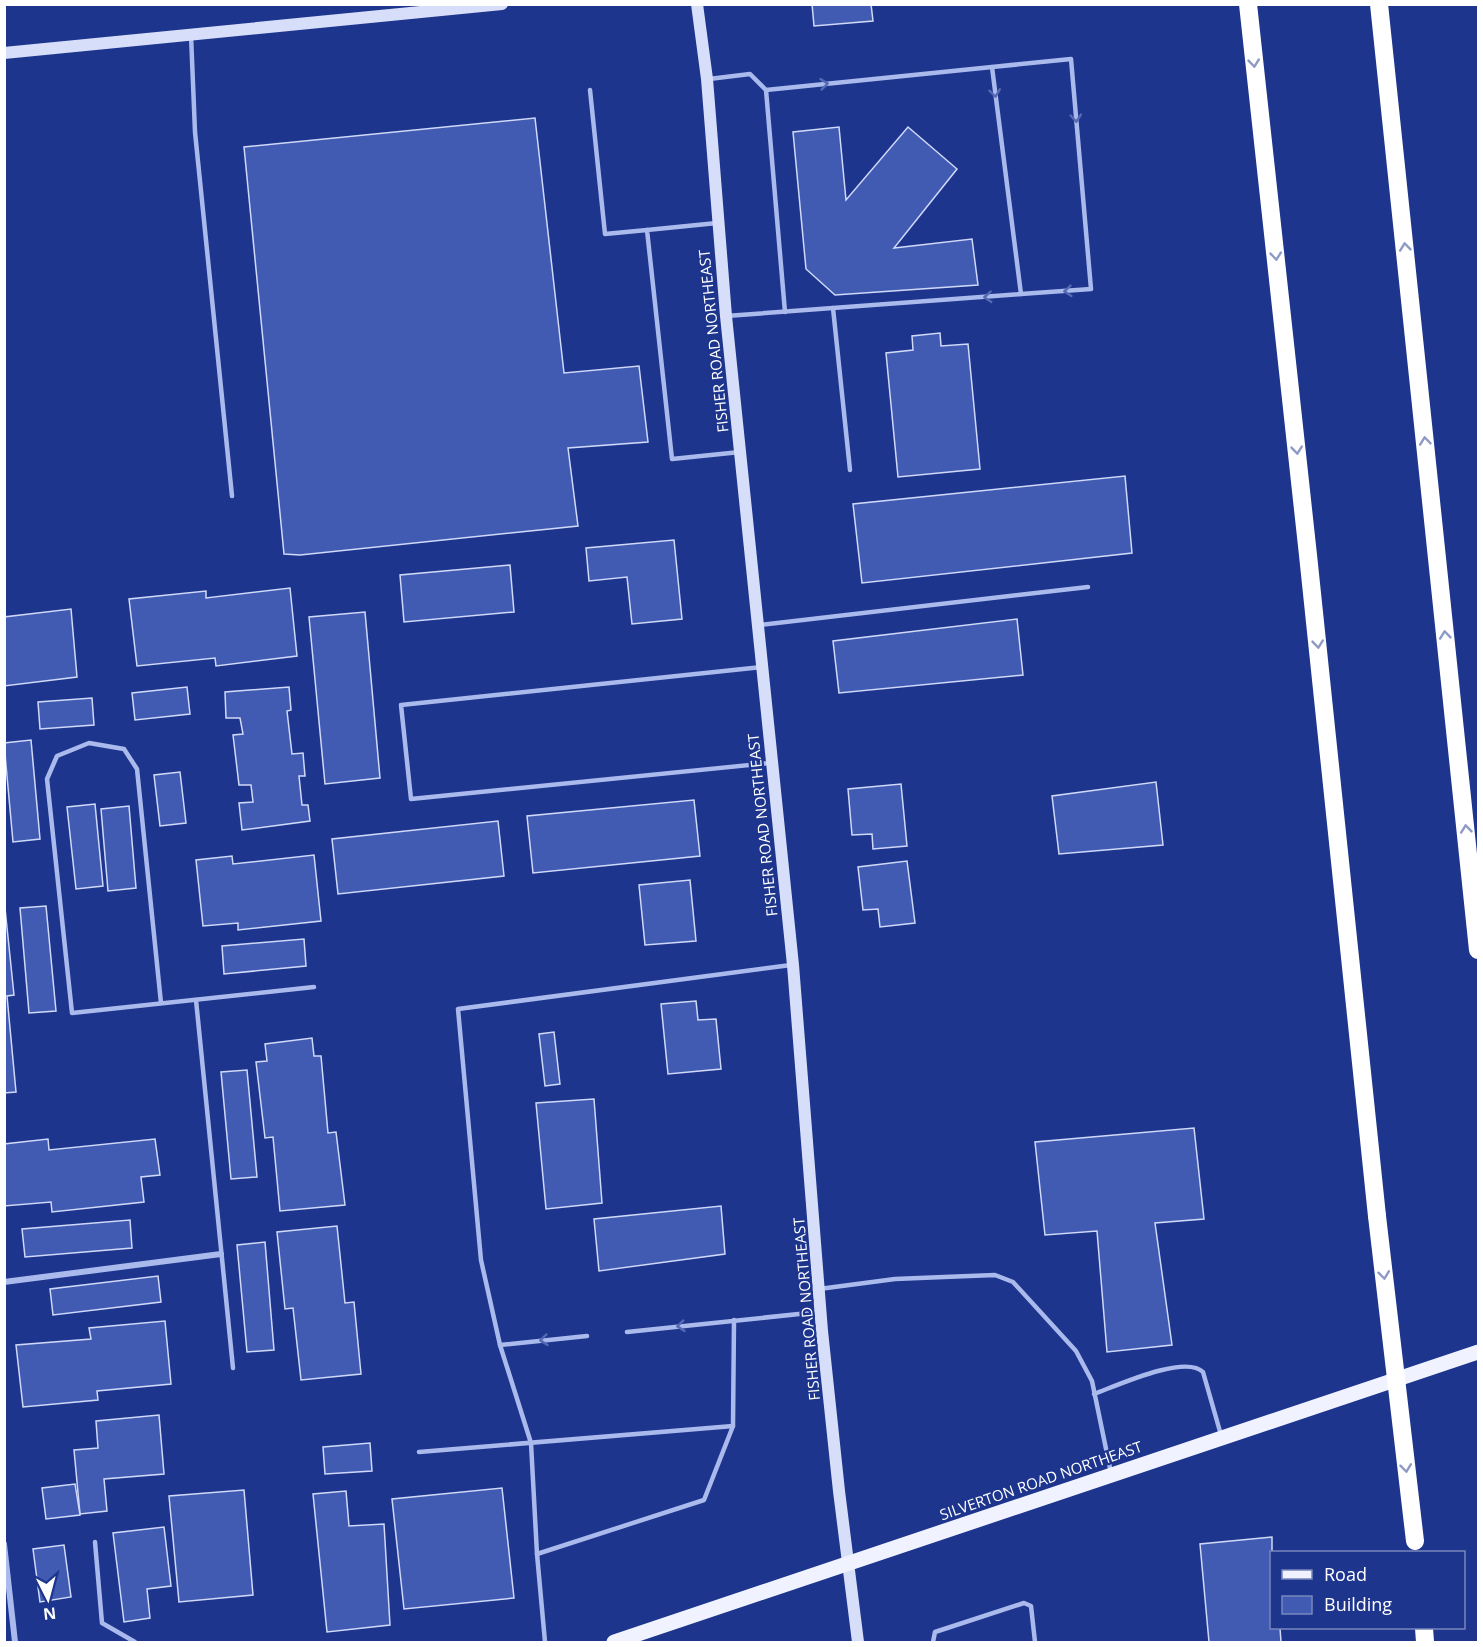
<svg xmlns="http://www.w3.org/2000/svg" width="1483" height="1647" font-family="'Open Sans',sans-serif">
	<rect width="100%" height="100%" fill="#1d358d"/>
	<g fill="#415bb3" stroke="#d0d9f9" stroke-width="1.5">
		<polygon points="812,4 871,4 873,21 814,26"/>
		<polygon points="535,118 564,373 639,366 648,442 568,448 578,526 300,555 284,554 244,147"/>
		<polygon points="839,127 846,200 908,127 957,169 894,248 972,239 978,285 835,295 806,269 793,132"/>
		<polygon points="940,333 941,346 968,344 980,469 898,477 886,353 913,350 912,336"/>
		<polygon points="1125,476 1132,553 862,583 853,504"/>
		<polygon points="674,540 682,619 632,624 627,577 589,581 586,548"/>
		<polygon points="510,565 514,612 404,622 400,575"/>
		<polygon points="290,588 297,656 216,666 215,658 137,666 129,599 206,591 206,598"/>
		<polygon points="71,609 77,677 4,686 4,617"/>
		<polygon points="365,612 380,778 325,784 309,617"/>
		<polygon points="1017,619 1023,675 839,693 833,641"/>
		<polygon points="187,687 190,714 135,720 132,693"/>
		<polygon points="289,687 291,710 287,711 292,754 303,753 305,776 299,776 302,805 308,805 310,821 242,830 239,803 253,802 251,785 239,785 233,735 243,734 240,718 226,718 225,692"/>
		<polygon points="92,698 94,725 40,729 38,702"/>
		<polygon points="31,740 40,839 13,842 4,743"/>
		<polygon points="180,772 186,823 160,826 154,775"/>
		<polygon points="1156,782 1163,845 1059,854 1052,796"/>
		<polygon points="901,784 907,846 873,849 872,834 852,835 848,789"/>
		<polygon points="694,800 700,856 533,873 527,816"/>
		<polygon points="95,804 103,886 76,889 67,807"/>
		<polygon points="129,806 136,888 108,891 101,809"/>
		<polygon points="498,821 504,876 338,894 332,839"/>
		<polygon points="314,855 321,921 238,930 238,923 203,926 196,860 232,856 233,864"/>
		<polygon points="907,861 915,923 880,927 878,909 863,910 858,867"/>
		<polygon points="690,880 696,941 645,945 639,885"/>
		<polygon points="46,906 56,1011 29,1013 20,908"/>
		<polygon points="5,908 14,995 7,996 16,1092 4,1093"/>
		<polygon points="304,939 306,966 224,974 222,946"/>
		<polygon points="696,1001 698,1020 716,1019 721,1069 668,1074 661,1004"/>
		<polygon points="554,1032 560,1084 545,1086 539,1034"/>
		<polygon points="312,1038 314,1056 321,1056 328,1133 336,1132 345,1205 280,1211 273,1137 265,1138 256,1062 267,1061 265,1044"/>
		<polygon points="247,1070 257,1177 231,1179 221,1072"/>
		<polygon points="594,1099 602,1203 546,1209 536,1103"/>
		<polygon points="1194,1128 1204,1219 1155,1223 1172,1345 1107,1352 1097,1231 1045,1235 1035,1142"/>
		<polygon points="48,1139 49,1150 155,1139 160,1175 141,1177 144,1202 52,1212 51,1202 4,1206 4,1144"/>
		<polygon points="721,1206 725,1254 599,1271 594,1219"/>
		<polygon points="130,1220 132,1248 25,1257 22,1229"/>
		<polygon points="337,1226 345,1303 354,1302 361,1374 301,1380 293,1308 285,1309 277,1232"/>
		<polygon points="265,1242 274,1350 247,1352 237,1245"/>
		<polygon points="158,1276 161,1302 53,1315 50,1289"/>
		<polygon points="165,1321 171,1384 97,1391 98,1400 23,1407 16,1345 91,1339 89,1328"/>
		<polygon points="159,1415 164,1474 104,1479 107,1511 80,1514 74,1450 98,1448 96,1421"/>
		<polygon points="370,1443 372,1471 325,1474 323,1447"/>
		<polygon points="75,1484 80,1515 46,1519 42,1488"/>
		<polygon points="502,1488 514,1598 404,1609 392,1499"/>
		<polygon points="244,1490 253,1595 179,1602 169,1496"/>
		<polygon points="346,1491 349,1526 384,1524 390,1625 327,1632 313,1494"/>
		<polygon points="164,1527 171,1586 147,1589 150,1618 124,1622 113,1533"/>
		<polygon points="1272,1537 1272,1628 1280,1628 1281,1642 1209,1642 1200,1544"/>
		<polygon points="64,1545 71,1597 40,1602 33,1549"/>
	</g>
	<g fill="none" stroke-linecap="round" stroke-linejoin="round">
		<g stroke="#aabaed" stroke-width="4.5">
			<polyline points="191,35 195,132 232,496"/>
			<polyline points="992,67 1071,59 1091,289 1021,294"/>
			<polyline points="709,79 750,74 766,90 785,312"/>
			<polyline points="590,90 605,234 647,230"/>
			<polyline points="717,223 647,230 672,459 740,452"/>
			<polyline points="833,308 850,470"/>
			<polyline points="726,316 1021,294 992,67 766,90"/>
			<polyline points="760,625 1088,587"/>
			<polyline points="762,667 401,705 411,799 770,763"/>
			<polyline points="196,1000 233,1368"/>
			<polyline points="161,1003 137,769 124,749 89,743 57,756 47,779 72,1013 314,987"/>
			<polyline points="819,1289 895,1279 944,1277 995,1275 1013,1282 1076,1351 1092,1381 1111,1473"/>
			<polyline points="627,1332 818,1312"/>
			<polyline points="500,1345 587,1336"/>
			<path d="M 1094,1394 C 1116,1386 1185,1354 1203,1372 L 1221,1435"/>
			<polyline points="419,1452 733,1426"/>
			<polyline points="95,1542 102,1623 135,1642"/>
			<polyline points="537,1554 704,1500 733,1426 734,1320"/>
			<polyline points="545,1642 537,1554 531,1443 500,1345 481,1260 458,1009 791,965"/>
			<polyline points="933,1642 935,1632 1024,1603 1031,1606 1035,1642"/>
		</g>
		<g stroke="#aabaed" stroke-width="6">
			<polyline points="4,1282 221,1254"/>
			<polyline points="4,1544 15,1642"/>
		</g>
		<g stroke="#d7def9" stroke-width="12">
			<polyline points="697,4 707,79 726,316 793,965 822,1331 839,1491 858,1642"/>
			<polyline points="4,53 502,4"/>
		</g>
		<polyline stroke="#f0f3ff" stroke-width="15" points="614,1642 1478,1352"/>
		<g stroke="#fff" stroke-width="18">
			<polyline points="1248,4 1308,555 1377,1216"/>
			<polyline points="1379,4 1478,950"/>
			<polyline points="1424,1628 1425,1642"/>
		</g>
		<polyline stroke="#fff" stroke-width="18" points="1377,1216 1415,1541"/>
	</g>
	<defs><path id="oneway-chevron" d="M-2-3.5L2.5 0L-2 3.5" fill="none" stroke-width="1.6" stroke-linecap="round" stroke-linejoin="round" transform="scale(1.5)"/></defs>
	<g stroke="#8e9ac6">
		<use href="#oneway-chevron" transform="translate(1254 63) rotate(84)"/>
		<use href="#oneway-chevron" transform="translate(1405 247) rotate(-96)"/>
		<use href="#oneway-chevron" transform="translate(1276 256) rotate(84)"/>
		<use href="#oneway-chevron" transform="translate(1425 441) rotate(-96)"/>
		<use href="#oneway-chevron" transform="translate(1297 450) rotate(84)"/>
		<use href="#oneway-chevron" transform="translate(1445 635) rotate(-96)"/>
		<use href="#oneway-chevron" transform="translate(1318 644) rotate(84)"/>
		<use href="#oneway-chevron" transform="translate(1466 829) rotate(-96)"/>
		<use href="#oneway-chevron" transform="translate(1384 1275) rotate(83)"/>
		<use href="#oneway-chevron" transform="translate(1406 1468) rotate(83)"/>
	</g>
	<g stroke="#556ab3">
		<use href="#oneway-chevron" transform="translate(824 84) rotate(-6)"/>
		<use href="#oneway-chevron" transform="translate(995 93) rotate(83)"/>
		<use href="#oneway-chevron" transform="translate(1076 118) rotate(85)"/>
		<use href="#oneway-chevron" transform="translate(1068 291) rotate(175)"/>
		<use href="#oneway-chevron" transform="translate(988 297) rotate(176)"/>
		<use href="#oneway-chevron" transform="translate(681 1326) rotate(174)"/>
		<use href="#oneway-chevron" transform="translate(544 1340) rotate(174)"/>
	</g>
	<g text-anchor="middle" stroke-width="4.5" stroke-linejoin="round" paint-order="stroke">
		<g font-size="15" fill="#fff" stroke="#1d358d">
			<text transform="translate(714 341) rotate(-96)" y="5">FISHER ROAD NORTHEAST</text>
			<text transform="translate(763 825) rotate(-96)" y="5">FISHER ROAD NORTHEAST</text>
			<text transform="translate(807 1309) rotate(-95)" y="5">FISHER ROAD NORTHEAST</text>
			<text transform="translate(1041 1481) rotate(-19)" y="5">SILVERTON ROAD NORTHEAST</text>
		</g>
	</g>
	<rect width="1483" height="1647" fill="none" stroke="#ffffff" stroke-width="12"/>
	<rect x="1270" y="1551" width="195" height="78" fill="#1d358d" stroke="#7786bb" stroke-width="1.5"/>
	<rect x="1282" y="1570" width="30" height="9" fill="#f0f3ff" stroke="#7786bb" stroke-width="1.5"/>
	<text x="1324" y="1581" font-size="18" fill="#ffffff">Road</text>
	<rect x="1282" y="1596" width="30" height="18" fill="#415bb3" stroke="#7786bb" stroke-width="1.5"/>
	<text x="1324" y="1611" font-size="18" fill="#ffffff">Building</text>
	<g transform="translate(48 1599) rotate(174)" stroke="#1d358d" stroke-width="4.5" paint-order="stroke">
	<path d="M0-4.5L10 22L0 15L-10 22Z" fill="#ffffff"/>
	<text y="-9" font-size="16" font-weight="bold" text-anchor="middle" fill="#ffffff">N</text>
	</g>
</svg>
